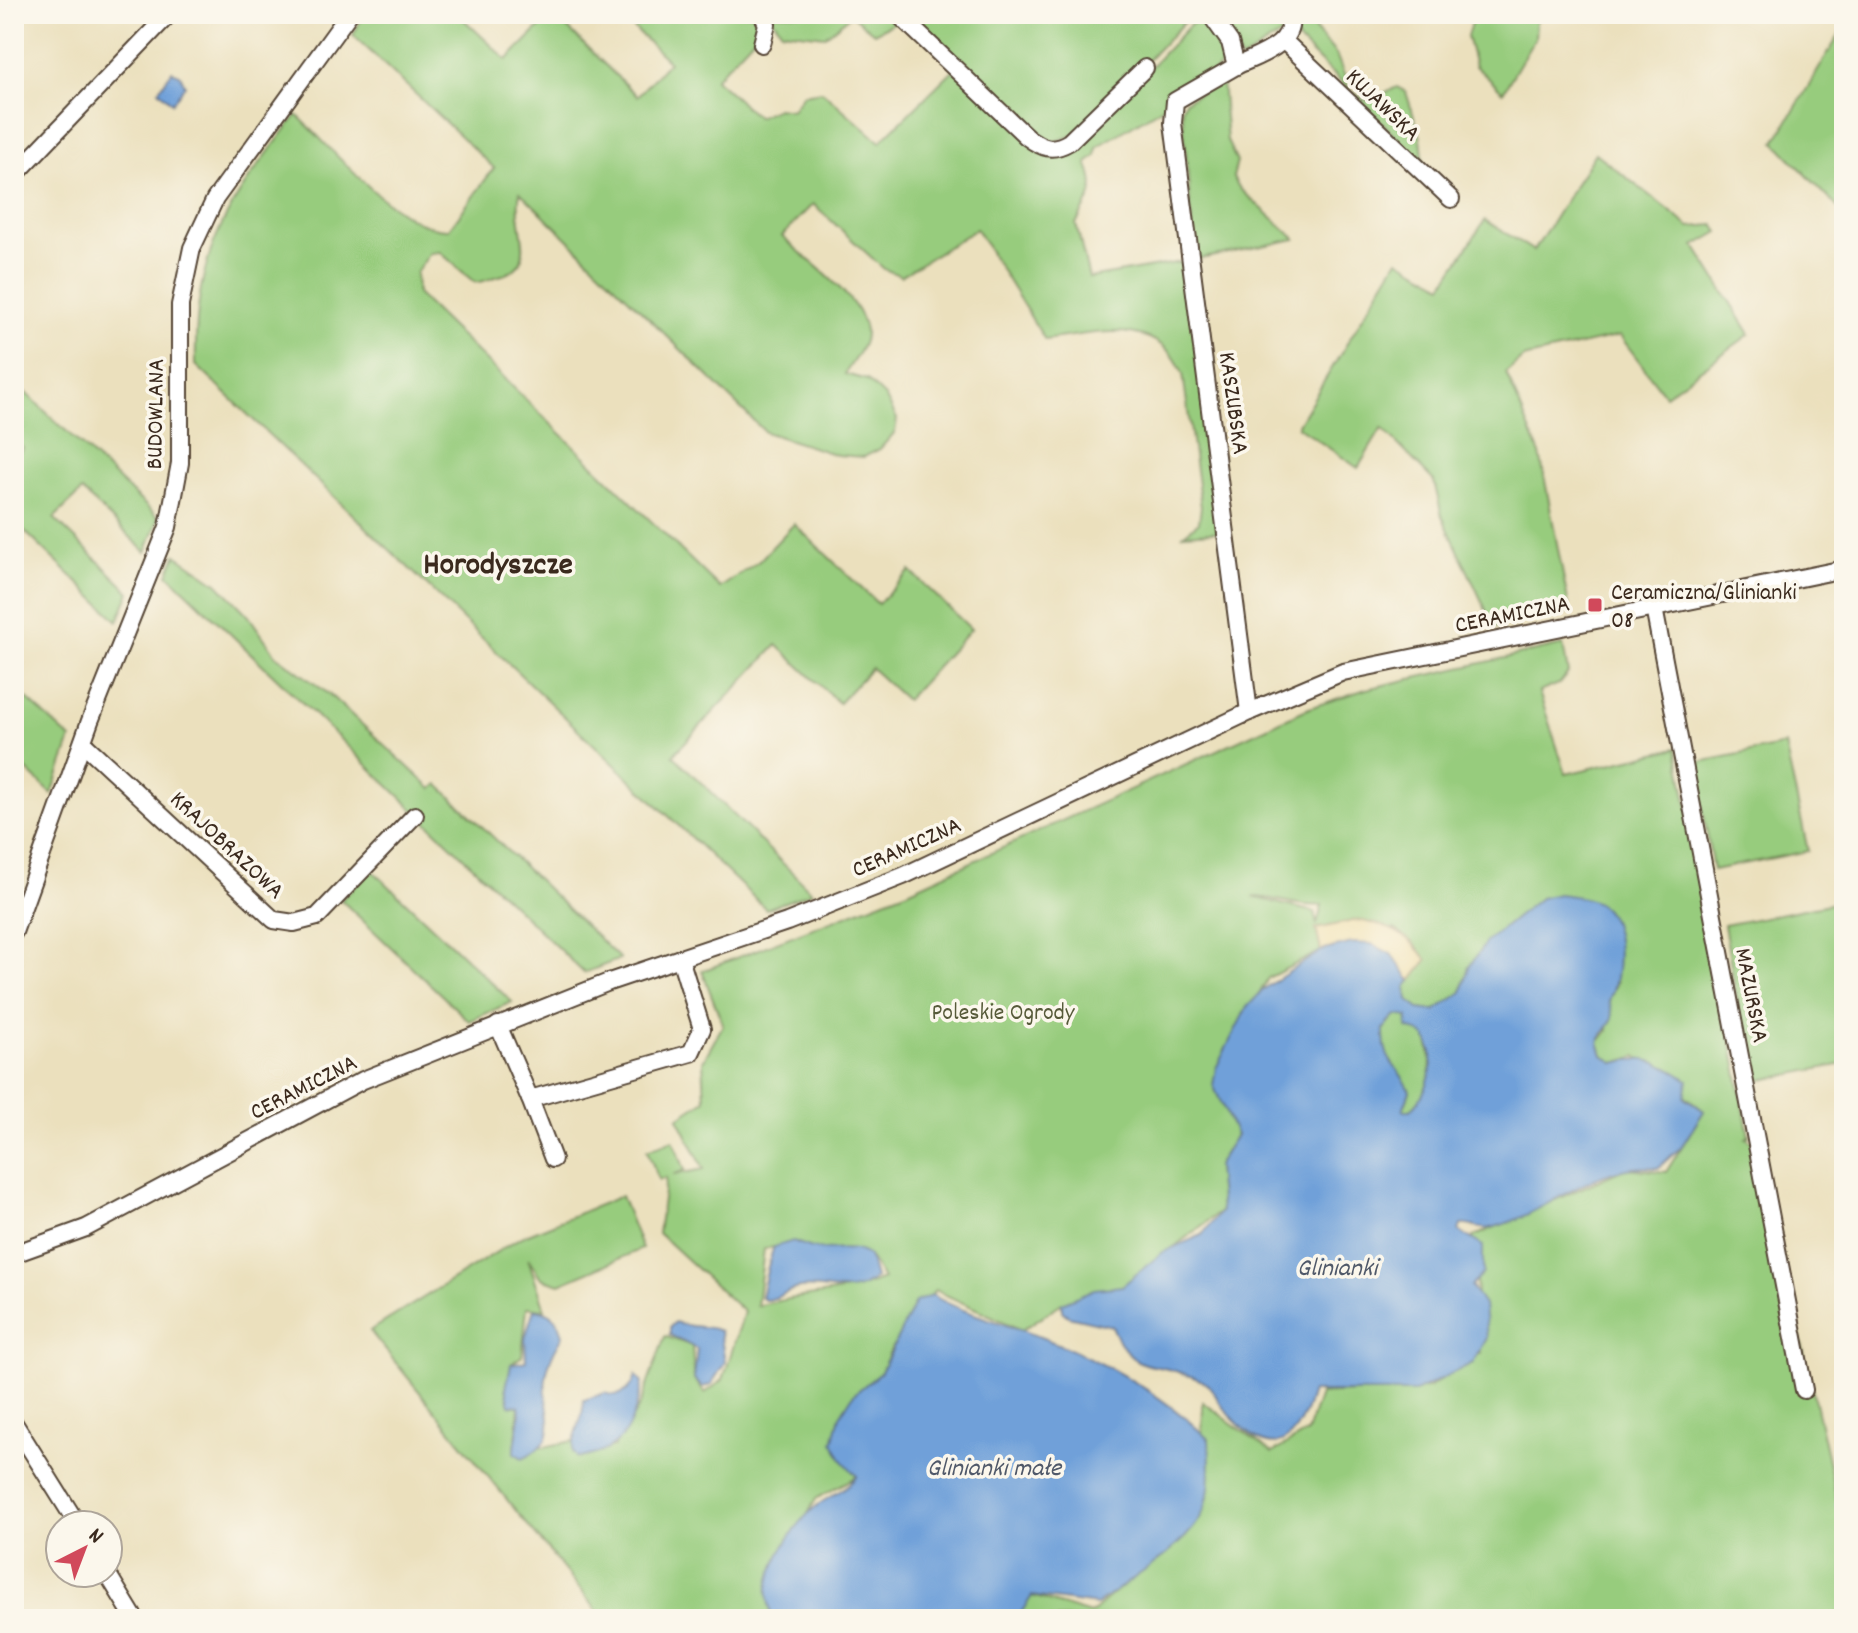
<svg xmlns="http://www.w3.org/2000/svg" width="1858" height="1633" font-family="Dekko,sans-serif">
	<rect width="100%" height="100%" fill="#fbf7ec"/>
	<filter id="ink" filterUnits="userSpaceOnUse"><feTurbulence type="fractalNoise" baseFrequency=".0125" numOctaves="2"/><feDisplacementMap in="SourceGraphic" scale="16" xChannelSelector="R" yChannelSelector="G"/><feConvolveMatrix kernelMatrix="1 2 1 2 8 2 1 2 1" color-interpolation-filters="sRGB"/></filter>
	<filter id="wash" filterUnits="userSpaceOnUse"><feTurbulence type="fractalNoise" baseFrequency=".006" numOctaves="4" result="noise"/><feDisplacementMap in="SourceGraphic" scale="32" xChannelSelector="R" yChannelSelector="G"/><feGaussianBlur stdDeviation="1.8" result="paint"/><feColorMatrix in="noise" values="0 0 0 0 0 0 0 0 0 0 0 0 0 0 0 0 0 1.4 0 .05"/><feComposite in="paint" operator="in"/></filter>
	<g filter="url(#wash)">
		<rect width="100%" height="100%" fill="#ebe0bd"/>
		<g fill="#97cc7d" stroke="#697b4e" stroke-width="2" fill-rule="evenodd">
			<path d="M 364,14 L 458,14 L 507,60 L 553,14 L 637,96 L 669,62 L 619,14 L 754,14 L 758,20 L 755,36 L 715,79 L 757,117 L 777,108 L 792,110 L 803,94 L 822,91 L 880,142 L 953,70 L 1058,154 L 1137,81 L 1190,25 C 1217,10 1223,42 1227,62 L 1166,105 L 1097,147 L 1096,156 L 1087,163 C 1100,192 1089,198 1076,224 L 1089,278 L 1188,261 L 1225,531 L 1184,534 L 1199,522 L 1201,507 L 1183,374 C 1160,315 1094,333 1045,340 L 976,229 L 901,276 L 884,269 L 813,204 L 782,236 C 805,260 874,304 864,341 C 861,352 851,363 845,374 L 867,380 L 886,398 L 897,419 L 895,432 L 880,449 L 864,457 L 837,455 L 765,432 L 520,192 C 512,227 543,265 499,276 C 490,278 483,283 474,282 L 440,252 L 430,253 L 416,273 L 417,294 L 720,588 L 759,561 L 794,524 L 878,604 L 910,571 L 971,629 L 906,700 L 871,668 L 839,703 L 777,645 L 673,755 L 812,892 L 766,909 L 196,365 C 193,248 229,202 297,115 C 333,149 398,231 449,229 L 494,168 L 353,35 Z"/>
			<polygon points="769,14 890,14 897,21 874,33 851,15 825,36 782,31"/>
			<polygon points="905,14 1192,14 1075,135 1046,144"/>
			<polygon points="1216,14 1287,14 1285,32 1241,60"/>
			<polygon points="1295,14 1302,14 1336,54 1350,90 1367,101 1397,87 1406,92 1421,138 1424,164 1293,35"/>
			<polygon points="1474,14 1543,14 1536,23 1535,38 1503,92 1475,66 1467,36"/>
			<polygon points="1844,27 1844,214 1775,142"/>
			<polygon points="1222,81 1227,141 1237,162 1233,177 1240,189 1296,239 1195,260 1182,108 1185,101"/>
			<polygon points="1595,153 1690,227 1714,225 1719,232 1695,246 1750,334 1665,395 1620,336 1523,358 1506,373 1540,454 1570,612 1494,627 1442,516 1434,481 1382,428 1358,468 1297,426 1398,259 1443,285 1485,220 1534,251"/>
			<polygon points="14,382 159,518 146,552 82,491 54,518 130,592 118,621 14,521 14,458 23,448 14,440"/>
			<polygon points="176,555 217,583 248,615 276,655 330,695 432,789 438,784 620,959 584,973 168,574"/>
			<path d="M 1563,645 L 1568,673 L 1559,684 L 1539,692 L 1566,774 L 1677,748 L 1749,1136 L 1746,1138 L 1757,1145 L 1837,1500 L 1844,1504 L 1844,1512 L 1839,1510 L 1844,1538 L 1844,1619 L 1016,1619 L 1032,1596 L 1090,1614 L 1200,1519 L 1203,1402 L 1272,1453 L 1307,1432 L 1320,1394 L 1428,1388 L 1481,1353 L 1473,1237 L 1626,1168 L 1666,1172 L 1704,1111 L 1637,1056 L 1615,1063 L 1603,1055 L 1599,1042 L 1608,1031 L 1609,1000 L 1617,982 L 1540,898 L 1469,967 L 1462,992 L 1435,1011 L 1419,1009 L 1408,1000 L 1406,987 L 1419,949 L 1395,929 L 1318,929 L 1321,951 L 1268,978 L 1228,1050 L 1236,1135 L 1217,1166 L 1221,1211 L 1112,1294 L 1062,1303 L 1022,1330 L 935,1290 L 891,1349 L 881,1372 L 857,1476 L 816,1499 L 770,1582 L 775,1619 L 604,1619 L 370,1331 L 521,1237 L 621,1196 L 642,1249 L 560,1284 L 541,1278 L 528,1258 L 545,1309 L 527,1307 L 522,1356 L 511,1364 L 511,1405 L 519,1406 L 515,1453 L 573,1441 L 579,1458 L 614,1447 L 640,1405 L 665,1336 L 692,1346 L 694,1379 L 705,1393 L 723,1380 L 744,1312 L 658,1233 L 666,1178 L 659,1180 L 647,1150 L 673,1140 L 685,1170 L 673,1175 L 704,1169 L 678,1118 L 705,1100 L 703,1061 L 723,1025 L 702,971 L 908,891 L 1309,708 L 1366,689 ZM 1253,897 C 1277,897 1299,908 1322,905 L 1317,925 L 1314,912 ZM 774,1247 L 869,1256 L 883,1279 C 843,1296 798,1294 757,1306 L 764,1249 Z"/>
			<polygon points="14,687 71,739 52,794 14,758"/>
			<polygon points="1785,745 1808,851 1713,870 1695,763"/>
			<polygon points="371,869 512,1002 469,1021 341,900"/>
			<polygon points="1844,901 1844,1064 1751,1082 1724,925"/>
			<path d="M 1402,1014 C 1439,1027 1439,1089 1410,1110 L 1403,1110 L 1410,1091 L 1384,1051 L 1384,1029 L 1396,1015 Z"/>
		</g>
		<path fill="#eeda9e" stroke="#94825e" stroke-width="2" d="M 1357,920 C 1387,925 1409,933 1427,960 L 1411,981 L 1391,954 L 1352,943 L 1321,951 L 1316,929 Z"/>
		<g fill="#6fa0d9" stroke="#55657c" stroke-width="2" fill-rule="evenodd">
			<polygon points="172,71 180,74 185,85 172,103 159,90"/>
			<path d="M 1558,894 C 1572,896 1594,897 1605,909 C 1623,930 1620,978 1609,1000 C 1617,1030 1608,1019 1599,1042 L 1603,1055 L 1615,1063 C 1645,1054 1663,1063 1688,1080 L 1685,1097 L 1704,1111 L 1681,1147 L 1658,1168 C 1594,1160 1550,1214 1491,1228 C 1480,1231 1471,1223 1461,1225 L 1459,1231 L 1483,1246 L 1483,1273 L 1471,1286 L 1484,1305 L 1487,1338 L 1473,1363 L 1415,1392 L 1312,1392 C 1293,1454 1268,1461 1225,1409 C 1218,1402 1214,1390 1207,1384 C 1203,1380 1195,1378 1190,1376 C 1147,1358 1134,1377 1112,1326 L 1068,1316 L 1062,1311 L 1062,1303 L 1094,1289 L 1122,1286 L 1163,1252 L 1202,1235 L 1221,1211 L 1217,1166 L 1236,1135 L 1213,1085 L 1216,1068 L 1247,1007 L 1265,988 L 1321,951 L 1352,943 L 1372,944 L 1391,954 L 1411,981 L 1406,987 L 1408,1000 L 1419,1009 L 1435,1011 L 1462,992 L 1469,967 L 1486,942 L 1540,898 ZM 1396,1015 L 1408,1017 L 1407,1028 C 1413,1030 1420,1031 1425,1037 C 1441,1055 1427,1097 1410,1110 L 1403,1110 L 1410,1091 C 1399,1064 1383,1066 1384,1029 Z"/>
			<path d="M 793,1241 C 801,1244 810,1248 818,1249 C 837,1252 851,1244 869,1256 L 875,1278 C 851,1302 823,1282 795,1289 C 784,1292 777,1300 765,1300 L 761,1297 C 764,1285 770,1255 774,1247 Z"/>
			<path d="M 932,1295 C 958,1310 983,1317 1012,1327 C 1084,1351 1155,1385 1209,1440 C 1210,1464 1213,1499 1199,1520 C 1179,1552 1126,1582 1096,1605 L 1032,1596 L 1017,1619 L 772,1619 C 770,1609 766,1597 768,1587 C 773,1559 798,1518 822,1502 C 836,1493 846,1489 857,1476 L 843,1461 L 833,1442 L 840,1416 L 854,1394 L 881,1372 L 915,1302 Z"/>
			<path d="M 534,1309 C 551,1310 560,1320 563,1336 C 551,1354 543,1374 546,1396 C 550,1428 557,1442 522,1458 L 515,1453 C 514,1438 523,1419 519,1406 L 510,1405 L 506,1388 L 511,1364 L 526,1361 L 525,1338 Z"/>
			<path d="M 675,1322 C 691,1329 704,1324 720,1331 L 725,1362 L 711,1385 L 702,1387 L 694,1379 L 697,1349 L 670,1335 L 670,1327 Z"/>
			<path d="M 636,1375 L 642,1383 C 633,1423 626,1452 578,1458 L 573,1452 C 573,1434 583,1422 584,1400 L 605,1393 C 621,1399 632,1390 636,1375 Z"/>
		</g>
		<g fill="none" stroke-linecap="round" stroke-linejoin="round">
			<polyline stroke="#6fa0d9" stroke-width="5" points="1838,1505 1844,1508"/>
		</g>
	</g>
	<g filter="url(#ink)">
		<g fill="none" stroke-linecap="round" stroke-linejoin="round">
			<g stroke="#554536" stroke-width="20">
				<g id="minor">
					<polyline points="762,14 767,24 762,44"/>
					<path d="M 898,14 L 1027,137 C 1042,148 1052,152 1069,142 L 1145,68"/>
					<polyline points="1210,14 1230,42 1236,66 1175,101 1173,123 1249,712"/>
					<polyline points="1284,41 1451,199"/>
					<path d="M 1236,66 C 1259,55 1296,45 1290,14"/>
					<polyline points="14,176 169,14"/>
					<polyline points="1654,608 1804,1390"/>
					<polyline points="83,743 274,920 294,923 317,917 415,815"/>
					<polyline points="14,932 90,721 168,527 180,463 180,305 192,248 215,199 349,14"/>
					<polyline points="498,1025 530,1099 691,1053 702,1029 680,958"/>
					<polyline points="530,1099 553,1159"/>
					<polyline points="14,1254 86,1228 363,1080 609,982 787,922 903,876 1249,712 1343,672 1844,569"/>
					<polyline points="14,1423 78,1525"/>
					<polyline points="107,1573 135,1619"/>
				</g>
			</g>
			<use href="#minor" stroke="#fff" stroke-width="16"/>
		</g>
	</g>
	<rect fill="#d1495b" stroke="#fbf7ec" stroke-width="3" x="1587" y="597" width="16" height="16" rx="4"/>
	<g text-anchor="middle" stroke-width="7" stroke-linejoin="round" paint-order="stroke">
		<g font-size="24" fill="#3b2a1e" stroke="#fbf7ec">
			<text transform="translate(1384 104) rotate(44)" y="8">KUJAWSKA</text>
			<text transform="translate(1235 403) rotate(82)" y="8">KASZUBSKA</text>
			<text transform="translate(154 414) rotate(-89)" y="8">BUDOWLANA</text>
			<text transform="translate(1512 613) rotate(-11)" y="8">CERAMICZNA</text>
			<text transform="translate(228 844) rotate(43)" y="8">KRAJOBRAZOWA</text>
			<text transform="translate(906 846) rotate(-24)" y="8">CERAMICZNA</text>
			<text transform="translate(1753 995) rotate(79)" y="8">MAZURSKA</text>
			<text transform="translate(303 1086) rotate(-27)" y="8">CERAMICZNA</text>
		</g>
		<g font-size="24" fill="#3b2a1e" stroke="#fbf7ec" text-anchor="start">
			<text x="1611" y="599">Ceramiczna/Glinianki<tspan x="1611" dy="28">08</tspan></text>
		</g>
		<g font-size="24" fill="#575b3a" stroke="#fbf7ec">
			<text x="1003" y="1019">Poleskie Ogrody</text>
		</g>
		<g font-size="26" font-style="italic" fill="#505969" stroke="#fbf7ec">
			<text x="1337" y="1275">Glinianki</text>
			<text x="994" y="1475">Glinianki małe</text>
		</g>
		<g font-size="32" font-weight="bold" fill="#3b2a1e" stroke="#fbf7ec">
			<text x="498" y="573">Horodyszcze</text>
		</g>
	</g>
	<rect width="1858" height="1633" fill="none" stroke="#fbf7ec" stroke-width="48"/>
	<g transform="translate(84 1549) rotate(42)"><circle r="38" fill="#fbf7ec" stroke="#aea59a" stroke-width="2"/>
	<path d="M0-6L14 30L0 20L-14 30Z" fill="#d1495b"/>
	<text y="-12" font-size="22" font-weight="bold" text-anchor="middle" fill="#3b2a1e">N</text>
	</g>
</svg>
